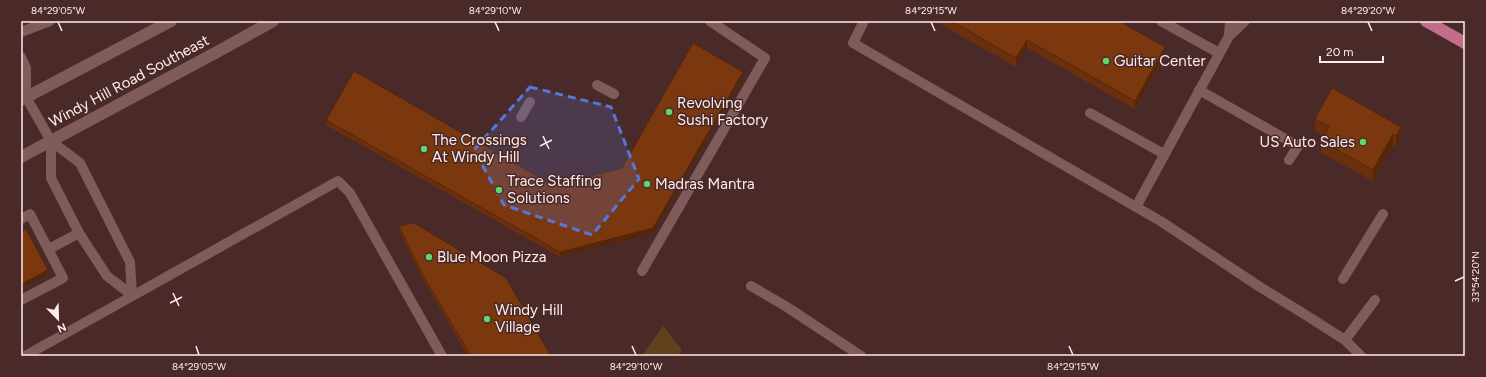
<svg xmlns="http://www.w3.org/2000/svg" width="1486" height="377" font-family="Figtree,sans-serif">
	<rect width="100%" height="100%" fill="#4a2a29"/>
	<polygon fill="#5f421c" points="663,326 682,350 678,356 642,356"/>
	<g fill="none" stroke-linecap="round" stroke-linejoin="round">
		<g stroke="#7f5b59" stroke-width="10">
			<polyline points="864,21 853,43 1162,222 1260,287 1301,312 1345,340 1361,356"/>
			<polyline points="1161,21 1219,53"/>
			<polyline points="21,32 50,21"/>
			<polyline points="1229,36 1230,21"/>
			<polyline points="21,57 26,68 26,97 51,141 80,163 130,262 132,295"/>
			<polyline points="597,85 614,94"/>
			<polyline points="1199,90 1298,146 1289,160"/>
			<polyline points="1090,113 1164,154"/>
			<polyline points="521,117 530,102"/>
			<polyline points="51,141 51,178 79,233 107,276 132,295"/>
			<polyline points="1136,207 1229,36 1245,21"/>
			<polyline points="21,219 30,214 63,278 21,300"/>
			<polyline points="49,249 79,233"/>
			<polyline points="642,271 765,58 710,21"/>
			<polyline points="1343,279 1383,214"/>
			<polyline points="751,286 787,307 861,356"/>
			<polyline points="1345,340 1375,300"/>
			<polyline points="25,356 338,181 350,193 442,356"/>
		</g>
		<g stroke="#7f5b59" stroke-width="12">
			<polyline points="21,100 171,21"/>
			<polyline points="21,157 217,52 273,21"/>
		</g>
		<polyline stroke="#c36e88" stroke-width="12" points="1426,21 1465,43"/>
	</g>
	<g fill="#6a2f0c">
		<polygon points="935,21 1119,21 1165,55 1135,109 1027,48 1016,67"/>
		<polygon points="743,77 653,233 560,257 326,125 326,120 554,186 622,168"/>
		<polygon points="1332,88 1401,139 1396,147 1393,146 1373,181 1321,153 1321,141 1324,136 1315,131 1315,119"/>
		<polygon points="399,226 551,356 468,356 421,276 399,230"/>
	</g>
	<g fill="#56260a">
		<polygon points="1027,40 1027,48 1016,67 1016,58"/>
		<polygon points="1165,47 1165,55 1135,109 1135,101"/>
		<polygon points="743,72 743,77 653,233 560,257 560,252"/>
		<polygon points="1401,127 1401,139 1396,147 1396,136"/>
		<polygon points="1393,134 1393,146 1373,181 1373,170"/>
		<polygon points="48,270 48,274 21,288 21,284"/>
	</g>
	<g fill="#7b370e" stroke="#56260a">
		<polygon points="951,21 1119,21 1165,47 1135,101 1027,40 1016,58"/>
		<polygon points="693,43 743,72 653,228 560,252 326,120 354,71 554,186 622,168"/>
		<polygon points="1332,88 1401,127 1396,136 1393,134 1373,170 1321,141 1329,127 1315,119"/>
		<polygon points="414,223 506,278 551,356 471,356 421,272 399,226"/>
		<polygon points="26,229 48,270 21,284 21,232"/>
	</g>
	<path fill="#5576dd" fill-opacity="0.2" stroke="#5576dd" stroke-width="3" stroke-dasharray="8 5" stroke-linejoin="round" d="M 530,87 L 611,107 L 639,179 L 592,235 L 504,205 L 474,150 Z"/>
	<path fill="none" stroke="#feeceb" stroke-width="1.5" d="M 58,22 L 62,31M 495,22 L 499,31M 931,22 L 935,31M 1368,22 L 1372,31M 543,136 L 549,149M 540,146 L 552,140M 1455,281 L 1464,277M 173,293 L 179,306M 170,303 L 182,297M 196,346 L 199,355M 632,346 L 636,355M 1069,346 L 1073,355"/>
	<g fill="#61d46a" stroke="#4a2a29" stroke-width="1.5">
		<circle cx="1106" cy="61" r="4"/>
		<circle cx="669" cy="112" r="4"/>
		<circle cx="1363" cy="142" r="4"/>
		<circle cx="424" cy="149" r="4"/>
		<circle cx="647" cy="184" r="4"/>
		<circle cx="499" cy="190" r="4"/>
		<circle cx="429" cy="257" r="4"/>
		<circle cx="487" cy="319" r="4"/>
	</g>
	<g text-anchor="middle" stroke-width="3" stroke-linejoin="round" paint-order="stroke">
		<g font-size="15" fill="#feeceb" stroke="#4a2a29" text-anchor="start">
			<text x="1114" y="66">Guitar Center</text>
			<text x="677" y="108">Revolving<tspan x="677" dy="17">Sushi Factory</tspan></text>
			<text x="432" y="145">The Crossings<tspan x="432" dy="17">At Windy Hill</tspan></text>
			<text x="1355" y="147" text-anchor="end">US Auto Sales</text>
			<text x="507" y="186">Trace Staffing<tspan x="507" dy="17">Solutions</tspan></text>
			<text x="655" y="189">Madras Mantra</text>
			<text x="437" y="262">Blue Moon Pizza</text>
			<text x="495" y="315">Windy Hill<tspan x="495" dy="17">Village</tspan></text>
		</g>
		<g font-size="15" fill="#feeceb" stroke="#4a2a29">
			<text transform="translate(129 81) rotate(-28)" y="5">Windy Hill Road Southeast</text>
		</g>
	</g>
	<rect width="1486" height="377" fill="none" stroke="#4a2a29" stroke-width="44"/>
	<g transform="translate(58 319) rotate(157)" stroke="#4a2a29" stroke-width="3" paint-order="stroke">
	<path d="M0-3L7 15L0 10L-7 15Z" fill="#feeceb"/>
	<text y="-6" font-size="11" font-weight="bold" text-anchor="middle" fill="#feeceb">N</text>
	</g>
	<path d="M1320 56v6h63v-6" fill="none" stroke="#feeceb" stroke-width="2"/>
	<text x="1326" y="56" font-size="12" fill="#feeceb" stroke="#4a2a29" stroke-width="3" paint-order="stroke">20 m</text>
	<rect x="22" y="22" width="1442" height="333" fill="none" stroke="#feeceb" stroke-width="1.5"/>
	<g font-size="10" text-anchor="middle" fill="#feeceb">
		<text x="58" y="14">84°29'05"W</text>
		<text x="495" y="14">84°29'10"W</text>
		<text x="931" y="14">84°29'15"W</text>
		<text x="1368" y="14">84°29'20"W</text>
		<text transform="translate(1475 277) rotate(-90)" y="4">33°54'20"N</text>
		<text x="199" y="370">84°29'05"W</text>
		<text x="636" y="370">84°29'10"W</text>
		<text x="1073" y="370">84°29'15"W</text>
	</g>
</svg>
